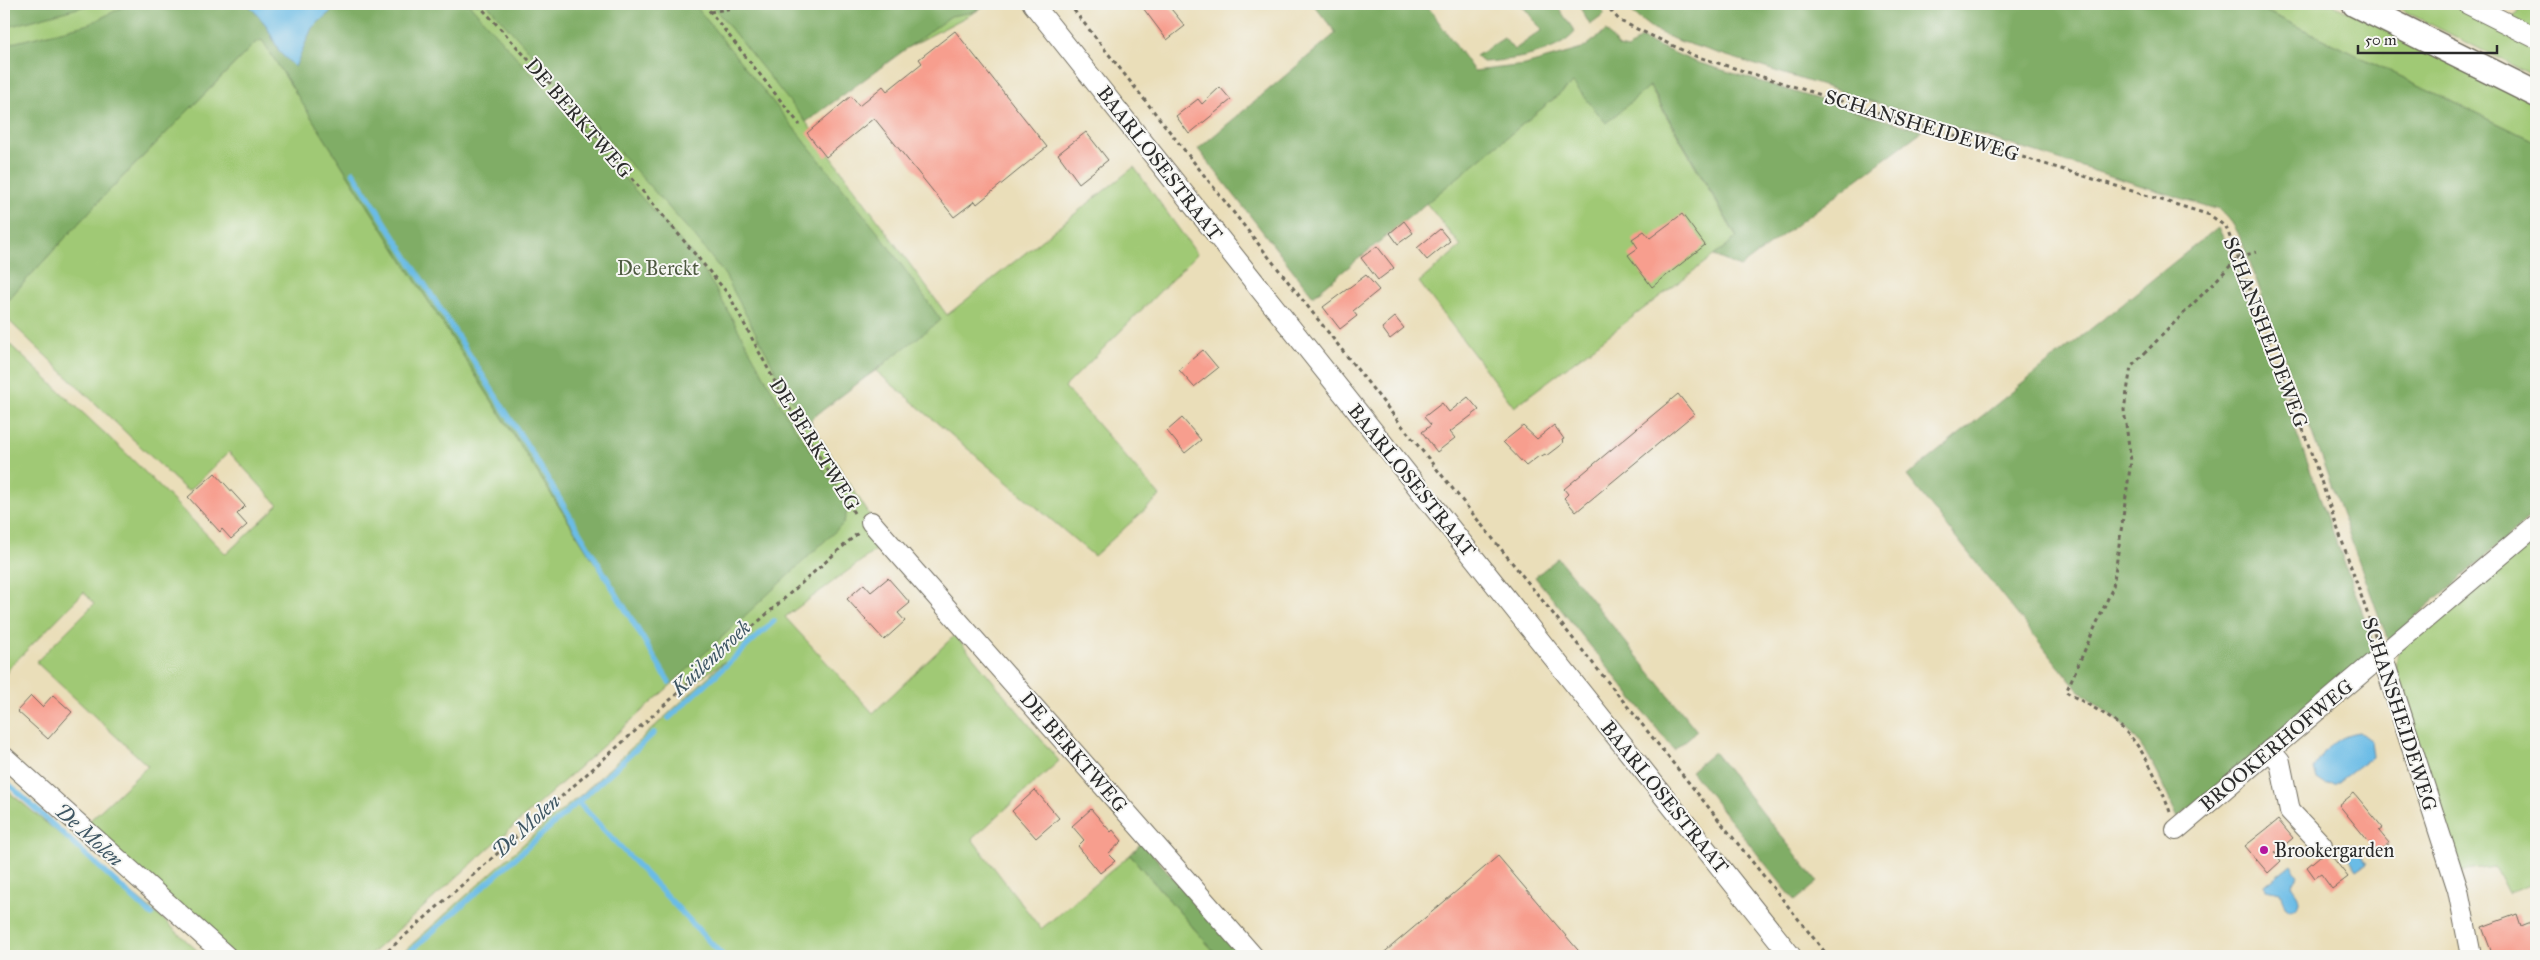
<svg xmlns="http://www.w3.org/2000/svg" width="2540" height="960" font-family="'IM FELL Great Primer',serif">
	<rect width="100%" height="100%" fill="#f6f6f2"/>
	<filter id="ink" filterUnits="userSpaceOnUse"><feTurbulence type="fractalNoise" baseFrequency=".02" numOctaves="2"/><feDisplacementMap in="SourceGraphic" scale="10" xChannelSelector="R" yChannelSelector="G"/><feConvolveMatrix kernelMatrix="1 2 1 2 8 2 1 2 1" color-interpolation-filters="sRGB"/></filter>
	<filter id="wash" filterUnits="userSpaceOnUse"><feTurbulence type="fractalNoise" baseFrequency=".0096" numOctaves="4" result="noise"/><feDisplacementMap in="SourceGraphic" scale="20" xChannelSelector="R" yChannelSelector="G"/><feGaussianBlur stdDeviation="1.12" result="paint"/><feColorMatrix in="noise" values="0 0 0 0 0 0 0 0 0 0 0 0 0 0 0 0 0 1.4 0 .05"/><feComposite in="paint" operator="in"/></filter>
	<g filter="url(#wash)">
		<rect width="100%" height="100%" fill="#eadeb9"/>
		<g fill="#a0c975" stroke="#667a50">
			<polygon points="4,4 990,4 795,107 947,315 1134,167 1197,254 1065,387 1160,496 1094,556 876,371 887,363 807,417 887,542 785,617 873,713 955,635 1059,761 972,839 1041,929 1130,855 1218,956 399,956 549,821 582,794 725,661 689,686 254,27 4,300"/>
			<polygon points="2251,4 2333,4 2536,102 2536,142"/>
			<polygon points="2390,4 2463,4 2536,41 2536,77"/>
			<polygon points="2523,4 2536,4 2536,33 2511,20"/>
			<polygon points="262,39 672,684 369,956 234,956 86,824 148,766 36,662 94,604 84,592 11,666 4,676 4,339 128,455 226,554 278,505 229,452 190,490 185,489 4,316 4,304 103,197 255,43"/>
			<polygon points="1573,83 1649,86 1737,238 1514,407 1419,282 1461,246 1426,203"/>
			<polygon points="2536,534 2536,883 2508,894 2494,867 2460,872 2395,667 2399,650"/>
			<polygon points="4,788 164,920 203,956 4,956"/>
		</g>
		<g fill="#80ad66" stroke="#566c48">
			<polygon points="4,4 93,4 4,28"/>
			<polygon points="129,4 248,4 266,25 280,53 335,8 336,4 469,4 692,254 715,288 786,415 846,502 848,509 843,524 672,684 262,40 255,43 103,197 4,304 4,45 89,24"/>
			<polygon points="487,4 694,4 880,235 941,320 811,419 812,430 788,394 725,275 696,238"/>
			<polygon points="711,4 987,4 973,12 951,16 806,122"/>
			<polygon points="1313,4 1426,4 1474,71 1525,65 1582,49 1606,31 1619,47 1628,49 1640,38 1693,61 1922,131 1740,267 1714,256 1737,237 1650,86 1606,123 1573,83 1313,296 1198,149 1336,33"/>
			<path d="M 1521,4 L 1556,4 L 1575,32 C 1558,54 1509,61 1483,62 L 1476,56 L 1504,38 L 1514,50 L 1542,30 Z"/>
			<polygon points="1578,4 1595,4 1605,14 1590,25"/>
			<path d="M 1650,4 L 2251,4 L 2536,142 L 2536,512 L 2388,641 L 2253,271 C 2244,249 2239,224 2219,210 L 1676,40 L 1654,30 L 1632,13 Z"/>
			<path d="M 2218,227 L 2230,252 L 2377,652 L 2178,818 C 2164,789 2152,757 2131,733 C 2113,714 2090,702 2072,683 L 1907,476 Z"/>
			<polygon points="1558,558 1697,731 1674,750 1535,577"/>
			<polygon points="1714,752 1818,882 1795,901 1691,771"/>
			<polygon points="1142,842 1241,956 1218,956 1130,855"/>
		</g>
		<g fill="#6bbce6" stroke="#4b7488">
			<polygon points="248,4 336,4 335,8 312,28 295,67 280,53 266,25"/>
			<path d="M 2359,732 L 2371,741 L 2373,756 L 2336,784 L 2326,785 L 2317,779 L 2314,768 C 2327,749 2335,735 2359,732 Z"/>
			<polygon points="2351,845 2354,845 2367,863 2357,870 2345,852"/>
			<path d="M 2291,864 L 2298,875 L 2293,882 L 2292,887 C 2298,895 2302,900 2296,908 L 2290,910 L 2285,906 L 2280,892 L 2266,889 L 2265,885 Z"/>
		</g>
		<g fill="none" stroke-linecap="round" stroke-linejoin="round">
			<g stroke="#6bbce6" stroke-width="5.5">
				<polyline points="353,172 535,458 669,682"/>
				<polyline points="669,718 774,621"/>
				<polyline points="4,780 152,915"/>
				<polyline points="578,802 654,733"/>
				<polyline points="405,956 578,802 723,956"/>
			</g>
		</g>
		<g id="blocks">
			<g fill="#f79e8e">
				<polygon points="1140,4 1167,4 1185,26 1167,40"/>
				<polygon points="955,31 1047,147 977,204 975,201 954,217 874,118 826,157 807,133 851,96 859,106 883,86 887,91 922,63 919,59"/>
				<polygon points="1220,87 1231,100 1189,134 1176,116 1198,99 1202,104"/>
				<polygon points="1086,132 1108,160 1079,183 1058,154"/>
				<polygon points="1682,214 1705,245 1652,287 1628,255 1638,248 1632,239 1644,231 1650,238"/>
				<polygon points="1404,221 1413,233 1398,244 1390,233"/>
				<polygon points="1440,229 1450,241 1427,260 1417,248"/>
				<polygon points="1377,246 1394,268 1378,280 1361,258"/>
				<polygon points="1366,275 1379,290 1353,311 1357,316 1340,329 1323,307"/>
				<polygon points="1395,317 1404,328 1390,339 1382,328"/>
				<polygon points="1203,350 1218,368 1194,387 1179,370"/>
				<polygon points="1678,394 1694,414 1576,512 1564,498 1568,494 1564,489"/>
				<polygon points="1468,397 1479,410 1450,432 1455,438 1437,452 1422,432 1431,425 1424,417 1442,403 1449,412"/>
				<polygon points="1182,418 1201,440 1185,453 1167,431"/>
				<polygon points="1554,425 1564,439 1562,440 1563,443 1546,456 1545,454 1540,457 1539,456 1526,466 1503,442 1523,426 1537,439"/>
				<polygon points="215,473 245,506 237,514 247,525 231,539 222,529 220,532 188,497"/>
				<polygon points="888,578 910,603 898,613 905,621 884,640 847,599 864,584 871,592"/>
				<polygon points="53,695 72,712 48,739 17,711 31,696 42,707"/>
				<polygon points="1035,790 1059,818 1036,838 1012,811"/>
				<polygon points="2354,793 2383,828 2379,831 2389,843 2377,852 2339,805"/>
				<polygon points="1091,809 1111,832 1113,830 1122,841 1108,854 1115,861 1100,873 1078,846 1084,840 1072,826"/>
				<polygon points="2278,820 2293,838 2275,853 2281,861 2268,873 2245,846"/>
				<polygon points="2330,854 2348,877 2332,889 2321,874 2315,878 2307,867 2320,856"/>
				<polygon points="1498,856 1583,956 1380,956"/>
				<polygon points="2517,914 2521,926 2536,920 2536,956 2493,956 2482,927"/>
			</g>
		</g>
	</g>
	<g filter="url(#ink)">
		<use href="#blocks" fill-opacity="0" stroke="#6e6a5d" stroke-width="1"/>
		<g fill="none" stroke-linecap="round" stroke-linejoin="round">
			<g stroke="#6e6a5d" stroke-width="22">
				<g id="minor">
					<polyline points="1033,4 1791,956"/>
					<polyline points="2468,4 2536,38"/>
					<polyline points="871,522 1253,956"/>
					<polyline points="2382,655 2458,890 2471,956"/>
					<polyline points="2270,750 2280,762 2290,811 2322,845"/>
					<polyline points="4,757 226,956"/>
					<polyline points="2176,830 2536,525"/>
				</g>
			</g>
			<g stroke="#6e6a5d" stroke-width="28">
				<polyline id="major" points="2355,4 2536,94"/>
			</g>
			<g stroke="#6e6a5d" stroke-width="3" stroke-dasharray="4 4" stroke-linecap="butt">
				<polyline points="478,4 585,122 729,295 784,399 854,513"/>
				<polyline points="704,4 800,125"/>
				<polyline points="1069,4 1391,412 1828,956"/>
				<polyline points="1605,4 1620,21 1695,56 2210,215 2226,227 2300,421 2376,638"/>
				<polyline points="710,12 756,4"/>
				<path d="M 2170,812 C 2160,785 2147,754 2127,733 C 2111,715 2086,704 2066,692 L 2113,587 L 2131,461 L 2124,410 L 2131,367 L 2239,257 L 2256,252"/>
				<polyline points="382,956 858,533"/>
			</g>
			<use href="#minor" stroke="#fff" stroke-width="20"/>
			<use href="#major" stroke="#fff" stroke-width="25"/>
		</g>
	</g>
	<circle fill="#b5179e" stroke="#f6f6f2" stroke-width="2" cx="2264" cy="850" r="5"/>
	<g text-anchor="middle" stroke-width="4" stroke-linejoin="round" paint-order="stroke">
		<g font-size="20" fill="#2b2b2b" stroke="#f6f6f2">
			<text transform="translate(579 118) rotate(49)" y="7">DE BERKTWEG</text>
			<text transform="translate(1922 125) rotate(17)" y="7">SCHANSHEIDEWEG</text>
			<text transform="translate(1160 163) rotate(52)" y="7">BAARLOSESTRAAT</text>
			<text transform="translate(2266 332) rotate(69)" y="7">SCHANSHEIDEWEG</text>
			<text transform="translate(815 444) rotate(58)" y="7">DE BERKTWEG</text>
			<text transform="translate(1412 480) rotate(51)" y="7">BAARLOSESTRAAT</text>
			<text transform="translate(2400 714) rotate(72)" y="7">SCHANSHEIDEWEG</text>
			<text transform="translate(2276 745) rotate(-40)" y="7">BROOKERHOFWEG</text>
			<text transform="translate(1074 752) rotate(49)" y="7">DE BERKTWEG</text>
			<text transform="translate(1665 797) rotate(51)" y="7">BAARLOSESTRAAT</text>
		</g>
		<g font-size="20" fill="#4e5a41" stroke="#f6f6f2">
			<text x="658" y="275">De Berckt</text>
		</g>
		<g font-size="20" fill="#2b2b2b" stroke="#f6f6f2" text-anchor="start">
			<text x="2274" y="857">Brookergarden</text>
		</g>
		<g font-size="21" font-style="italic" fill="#3e5663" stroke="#f6f6f2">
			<text transform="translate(711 658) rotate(-43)" y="7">Kuilenbroek</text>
			<text transform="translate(526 826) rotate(-42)" y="7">De Molen</text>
			<text transform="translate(89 835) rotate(42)" y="7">De Molen</text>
		</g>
	</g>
	<rect width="2540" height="960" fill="none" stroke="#f6f6f2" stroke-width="20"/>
	<path d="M2358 45v8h139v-8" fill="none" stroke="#2b2b2b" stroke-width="2.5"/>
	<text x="2365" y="45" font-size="15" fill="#2b2b2b" stroke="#f6f6f2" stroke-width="4" paint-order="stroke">50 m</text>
</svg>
